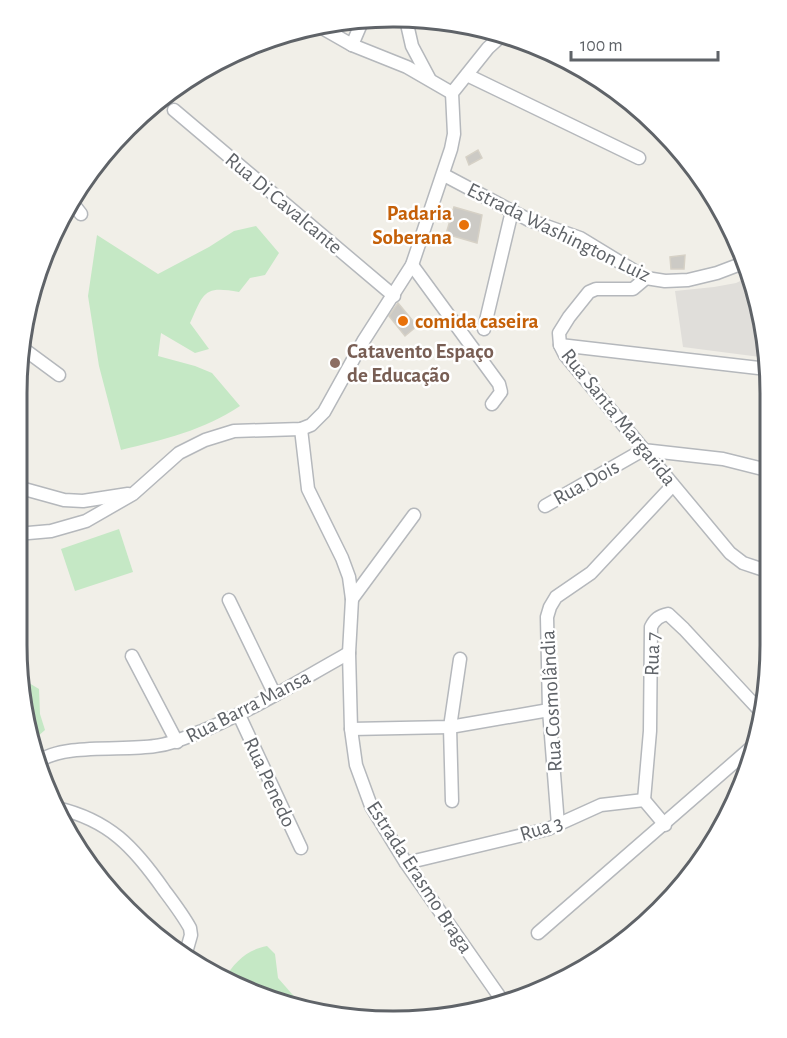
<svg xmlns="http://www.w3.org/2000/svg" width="787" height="1038" font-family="'Alegreya Sans',sans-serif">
	<rect width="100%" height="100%" fill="#f1efe8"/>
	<polygon fill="#e0deda" points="751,276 767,345 767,358 683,347 675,291 714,287 736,283"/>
	<g fill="#c5e8c5">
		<path d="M 256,226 L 279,253 L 265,275 L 250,278 L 239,292 C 203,285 204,293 190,323 L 209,349 L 195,353 L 161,333 L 158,356 L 195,366 L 212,373 L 240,406 C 205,430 162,440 121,450 L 99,366 L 88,296 L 97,235 L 158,274 L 209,247 L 234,231 Z"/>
		<polygon points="119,529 133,572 75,591 61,549"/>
		<polygon points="24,680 39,689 40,714 45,730 30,743 21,681"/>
		<path d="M 267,946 L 275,954 L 278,978 L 306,1010 L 296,1009 L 224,979 C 235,962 246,950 267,946 Z"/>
	</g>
	<g fill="#cccac5" stroke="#d6d1c6" stroke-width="1.5">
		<polygon points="478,150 482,158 469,165 466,157"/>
		<polygon points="454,207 482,215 477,243 446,234"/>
		<polygon points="685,255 684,269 671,269 670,257"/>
		<polygon points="398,303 417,326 405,336 389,316"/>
	</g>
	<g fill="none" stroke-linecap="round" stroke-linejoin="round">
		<g stroke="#b5b8bc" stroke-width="15">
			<g id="minor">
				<polyline points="407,24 412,46 429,78"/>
				<polyline points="317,25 352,45 407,67 452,93"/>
				<polyline points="352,45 361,24"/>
				<polyline points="467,75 639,158"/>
				<polyline points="174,110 394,296"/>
				<polyline points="444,175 529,220 580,238 646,278 665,281 688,280 717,273 746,262"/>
				<polyline points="74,205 81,214"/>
				<polyline points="412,265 499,384 501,392 492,404"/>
				<polyline points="646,278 633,289 596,289 589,292 569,317 559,333 560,345 565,355 730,553 743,563 767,571"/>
				<polyline points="484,329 512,211"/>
				<polyline points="560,345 767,369"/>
				<polyline points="21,347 59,375"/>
				<polyline points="301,429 308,489 342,558 349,577 352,599 349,653 351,729 356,765 371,806 406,863 504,1003"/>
				<polyline points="17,487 64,500 83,501 128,494"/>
				<polyline points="545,506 643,450 723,459 767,470"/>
				<polyline points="17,534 51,531 86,521 133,494 179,453 205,440 234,431 301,429 311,425 324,412 364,340 412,265 451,149 454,134 452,93 488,48 500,37"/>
				<polyline points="352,599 414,515"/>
				<polyline points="229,600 275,695"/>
				<polyline points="132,656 177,742"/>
				<polyline points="239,715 301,848"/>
				<polyline points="351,729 450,727 549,710"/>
				<path d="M 38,762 C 62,743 123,751 155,746 C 173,744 189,736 207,729 C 256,708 302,679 349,653"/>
				<path d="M 644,800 L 650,731 L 651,627 C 655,619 659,616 668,614 L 684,629 L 762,713"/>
				<polyline points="452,801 450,727 460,659"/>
				<path d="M 57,808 C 109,820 134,847 164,890 C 173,902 183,915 190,928 L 191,935 L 185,956"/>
				<polyline points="558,825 549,710 547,617 550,607 556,597 591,573 673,485"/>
				<polyline points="406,863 548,829 601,805 644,800 665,825"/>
				<polyline points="538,933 753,746"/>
			</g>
		</g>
		<use href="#minor" stroke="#fff" stroke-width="12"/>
	</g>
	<g fill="#e8710a" stroke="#fff" stroke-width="2">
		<circle cx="464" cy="225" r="6"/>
		<circle cx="403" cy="321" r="6"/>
	</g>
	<circle fill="#8d6e63" stroke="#fff" stroke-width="2" cx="335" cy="363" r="6"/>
	<g text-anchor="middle" stroke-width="5" stroke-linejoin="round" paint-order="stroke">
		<g font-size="21" fill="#5f6368" stroke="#fff">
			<text transform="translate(284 203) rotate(40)" y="7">Rua Di Cavalcante</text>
			<text transform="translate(559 232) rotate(26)" y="7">Estrada Washington Luiz</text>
			<text transform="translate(619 417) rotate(51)" y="7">Rua Santa Margarida</text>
			<text transform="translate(586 482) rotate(-29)" y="7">Rua Dois</text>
			<text transform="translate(652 654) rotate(-88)" y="7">Rua 7</text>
			<text transform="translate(551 701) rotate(-93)" y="7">Rua Cosmolândia</text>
			<text transform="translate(248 706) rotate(-27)" y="7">Rua Barra Mansa</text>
			<text transform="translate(270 782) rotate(65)" y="7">Rua Penedo</text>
			<text transform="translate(541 828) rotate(-17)" y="7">Rua 3</text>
			<text transform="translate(420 877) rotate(57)" y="7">Estrada Erasmo Braga</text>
		</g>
		<g font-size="21" font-weight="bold" fill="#c56008" stroke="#fff" text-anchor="end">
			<text x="452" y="220">Padaria<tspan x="452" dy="24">Soberana</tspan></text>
			<text x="415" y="328" text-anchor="start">comida caseira</text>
		</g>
		<g font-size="21" font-weight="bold" fill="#785e54" stroke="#fff" text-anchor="start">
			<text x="347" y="358">Catavento Espaço<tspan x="347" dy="24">de Educação</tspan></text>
		</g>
	</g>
	<path d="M0 0H787V1038H0ZM393 27H394A366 366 0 0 1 760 393V645A366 366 0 0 1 394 1011H393A366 366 0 0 1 27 645V393A366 366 0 0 1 393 27Z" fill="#fff" fill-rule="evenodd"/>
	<path fill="none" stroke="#5f6368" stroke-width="3" d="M393 27H394A366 366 0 0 1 760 393V645A366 366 0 0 1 394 1011H393A366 366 0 0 1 27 645V393A366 366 0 0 1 393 27Z"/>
	<path d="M571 51v9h147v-9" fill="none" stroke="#5f6368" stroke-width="3"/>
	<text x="580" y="51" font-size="18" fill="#5f6368" stroke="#ffffff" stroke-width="4.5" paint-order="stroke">100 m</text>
</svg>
